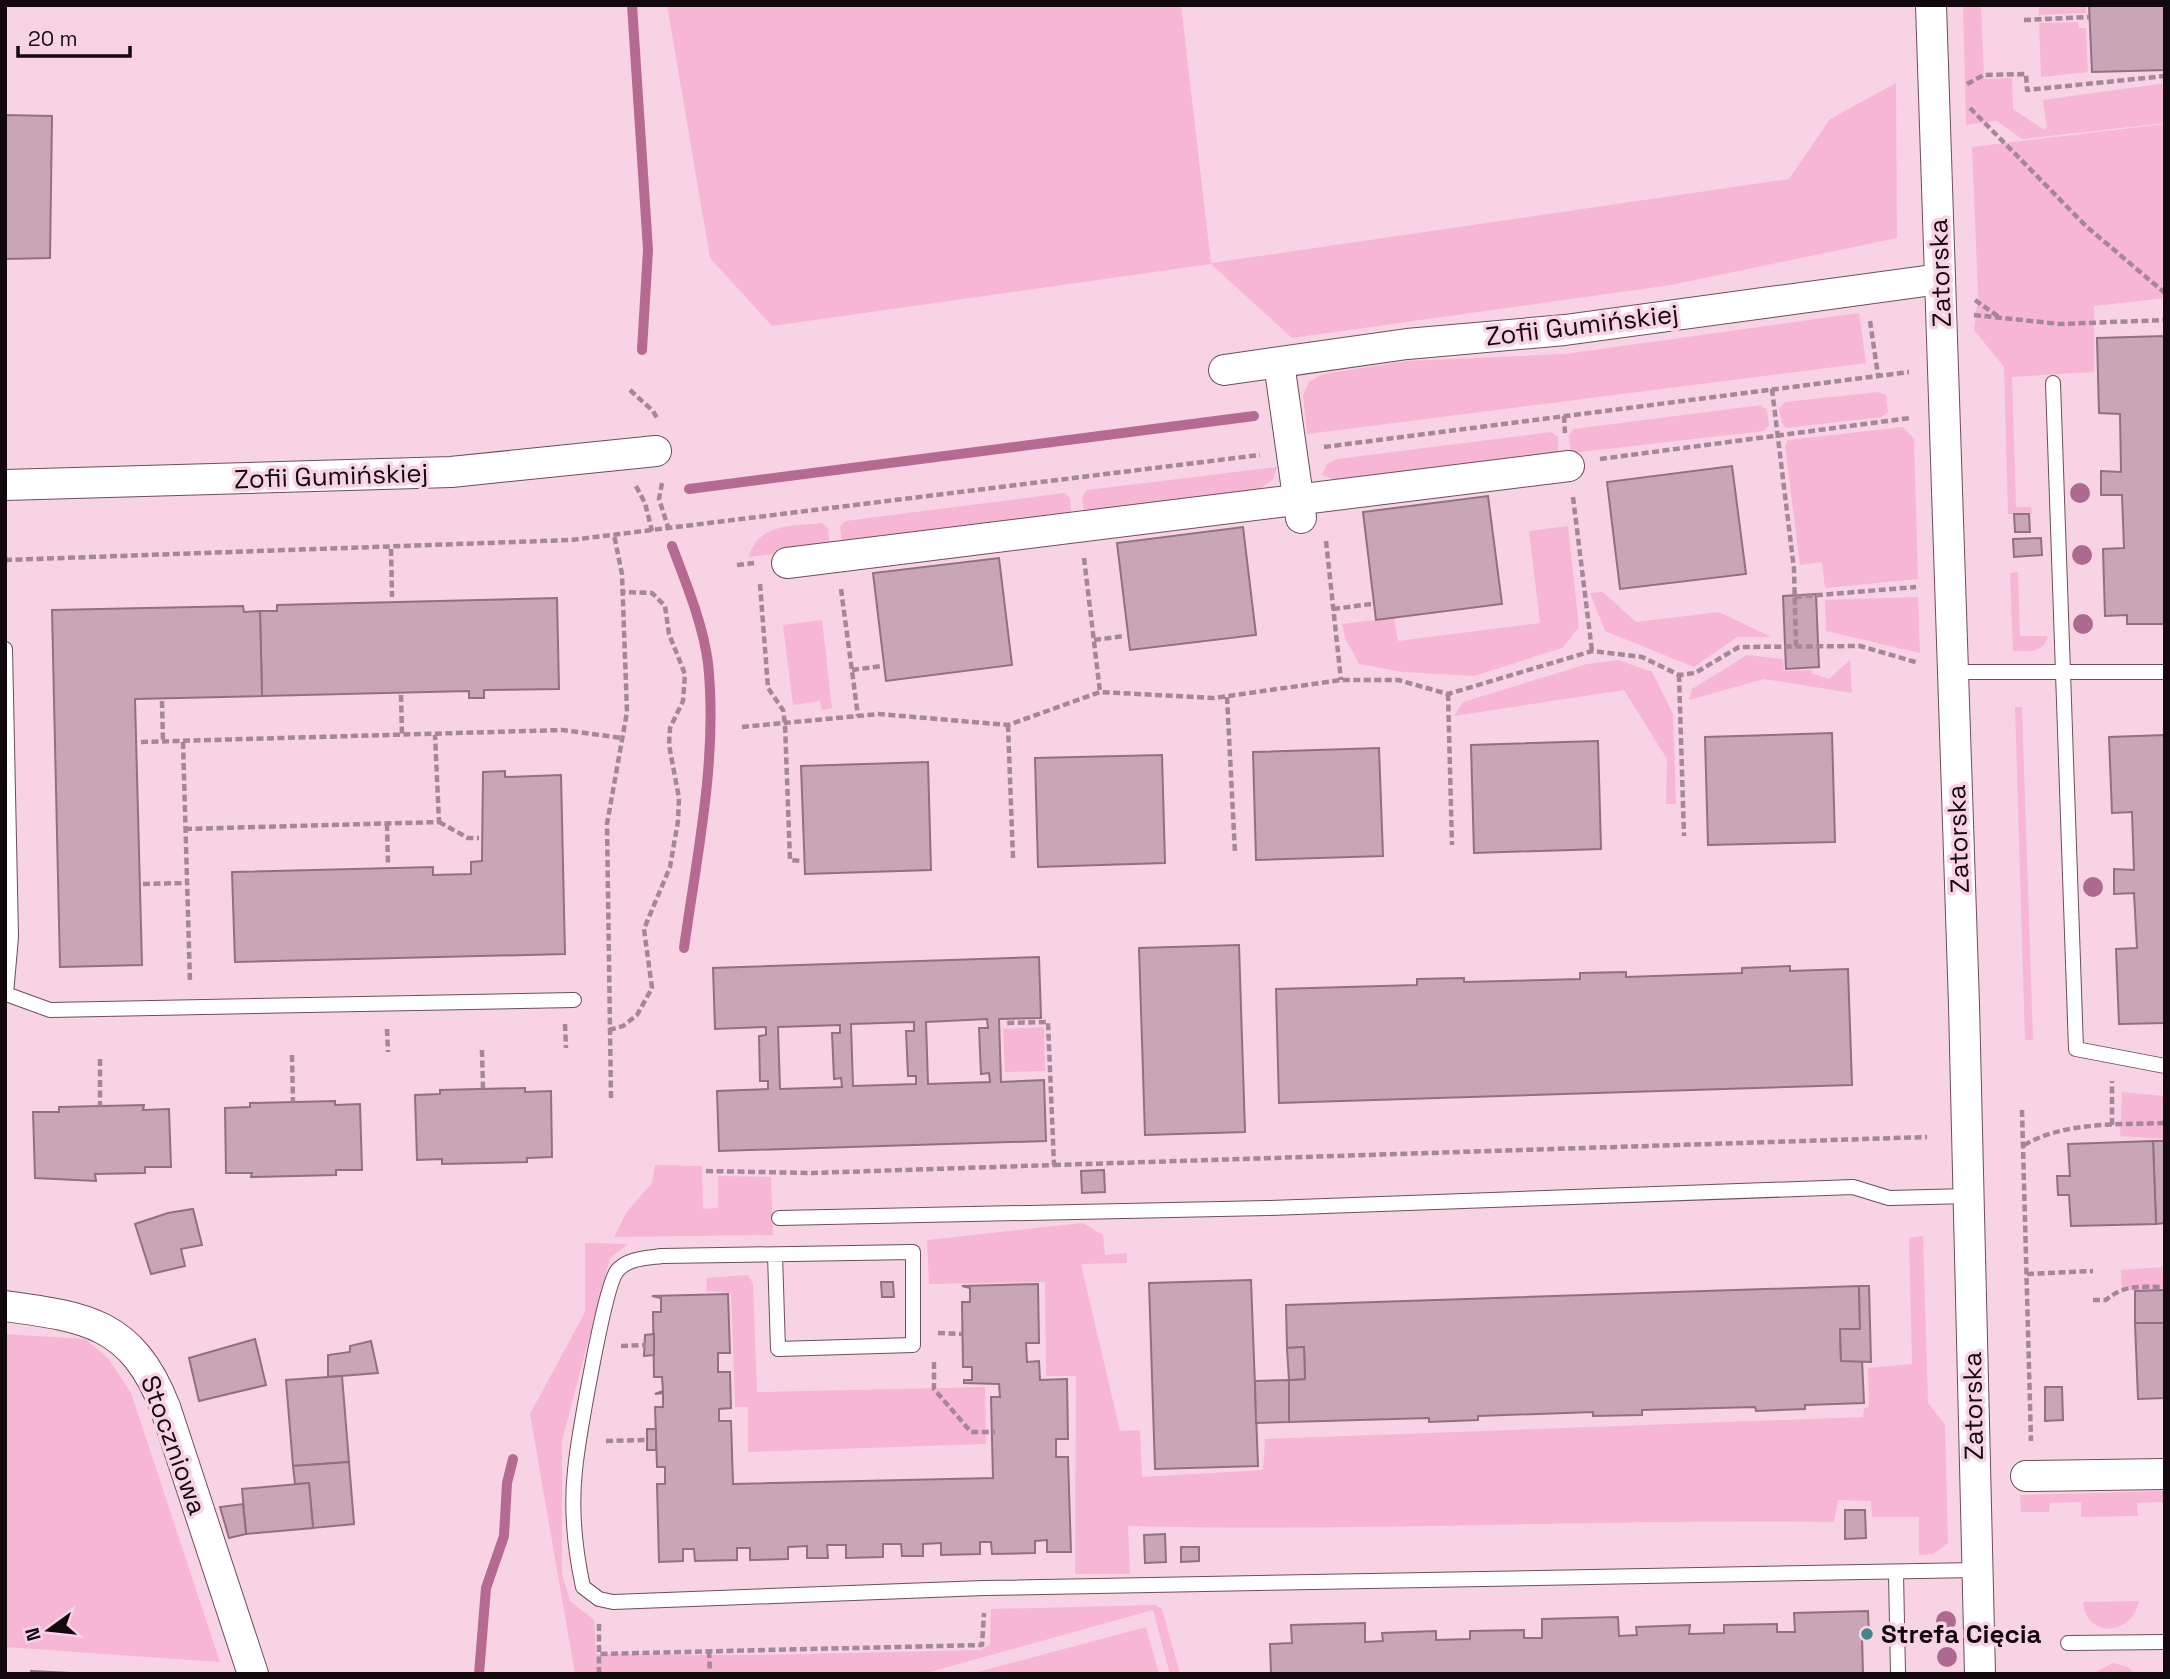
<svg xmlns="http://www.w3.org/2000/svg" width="2170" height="1679" font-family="'Space Grotesk',sans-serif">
	<rect width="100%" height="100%" fill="#f8d3e4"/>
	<g fill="#f8b6d5">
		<polygon points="667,5 1181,5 1211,263 1789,179 1830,119 1896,83 1897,238 1671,285 1292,338 1211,264 772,326 710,258"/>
		<polygon points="1963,5 1981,5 1984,79 2012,78 2013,109 2043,129 2047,128 2043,100 2165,83 2165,123 2022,139 1997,121 1966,125"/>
		<polygon points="2039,5 2086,5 2086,13 2039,15"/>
		<polygon points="2078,22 2079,28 2086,28 2088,72 2041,77 2039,23"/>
		<polygon points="2165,124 2165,298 2094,306 2094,372 2012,377 2016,507 2031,507 2032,514 2008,514 2004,367 1974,330 1978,296 1972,147"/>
		<polygon points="1859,313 1866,363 1307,434 1303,395 1309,382 1323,374 1407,361 1565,354"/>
		<polygon points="1878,392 1886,395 1888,412 1882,417 1786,428 1782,423 1779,409 1785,402"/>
		<polygon points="1761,405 1767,410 1769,425 1764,431 1571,453 1569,435 1574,429"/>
		<polygon points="1903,427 1914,439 1918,579 1825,588 1822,562 1800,565 1785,446 1788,440"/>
		<polygon points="1551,432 1558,437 1558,454 1338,481 1322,475 1327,464 1337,459"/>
		<polygon points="1277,467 1273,479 1257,491 1084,512 1082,497 1087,490"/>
		<polygon points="1064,493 1070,498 1071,515 842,545 840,527 845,521"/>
		<path d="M 822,523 L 828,528 L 830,547 L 749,557 C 757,523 794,526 822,523 Z"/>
		<polygon points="1568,526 1579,627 1562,648 1474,676 1403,672 1359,664 1345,638 1342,624 1394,618 1398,641 1540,623 1529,531"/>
		<path d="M 2018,572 L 2020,636 L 2048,636 C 2043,654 2029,651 2013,651 L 2010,573 Z"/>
		<polygon points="1603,592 1636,622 1719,612 1771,637 1737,637 1694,667 1605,631 1590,593"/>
		<polygon points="1918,597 1920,653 1826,631 1825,600"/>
		<polygon points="822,620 832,708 822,710 820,701 793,705 783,625"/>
		<polygon points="1747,655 1783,659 1784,671 1811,670 1812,673 1829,679 1850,660 1852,693 1764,679 1689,700 1692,689"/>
		<polygon points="1618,660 1652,672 1673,714 1676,804 1666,804 1667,759 1624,690 1454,716 1463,702 1587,664"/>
		<polygon points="2015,707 2022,707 2033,1040 2025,1040"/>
		<polygon points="1044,1027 1045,1071 1005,1072 1003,1029"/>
		<polygon points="2122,1092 2165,1096 2165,1139 2120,1136"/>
		<polygon points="655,1165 702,1166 703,1209 718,1208 718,1176 771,1177 773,1235 614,1237 626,1213 652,1183"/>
		<path d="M 1083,1223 L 1103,1235 L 1105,1255 L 1127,1253 L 1127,1263 L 1081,1264 L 1120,1431 L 1140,1430 L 1142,1477 L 1263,1470 L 1265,1439 L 1863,1417 L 1864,1408 L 1869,1407 L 1868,1368 L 1912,1364 L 1909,1238 L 1923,1236 L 1928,1403 L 1945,1425 L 1948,1543 L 1933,1554 L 1919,1555 L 1919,1517 L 1872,1517 L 1871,1501 L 1838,1500 L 1834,1522 C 1599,1519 1364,1532 1128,1526 L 1130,1574 L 1075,1574 L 1076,1376 L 1046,1376 L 1045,1282 L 929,1284 L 927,1240 Z"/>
		<polygon points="585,1243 628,1244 610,1258 562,1441 562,1574 570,1601 594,1620 596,1654 762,1655 981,1650 990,1644 991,1609 1155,1605 1162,1609 1180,1674 1170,1674 1153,1610 923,1674 575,1674 530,1414 585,1312"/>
		<polygon points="2165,1267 2165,1290 2122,1290 2121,1270"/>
		<polygon points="748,1275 753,1284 757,1392 985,1387 986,1444 748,1452 748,1407 735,1407 731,1293 706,1291 707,1278"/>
		<polygon points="5,1334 85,1339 108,1358 131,1393 220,1662 5,1647"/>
		<polygon points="2165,1491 2165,1502 2137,1503 2138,1516 2081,1517 2081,1502 2050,1503 2049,1512 2021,1512 2020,1495"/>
		<path d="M 2139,1601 C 2132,1636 2086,1639 2083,1602 Z"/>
		<polygon points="1146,1627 1159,1674 970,1674"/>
		<polygon points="2113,1663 2128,1667 2134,1674 2092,1674"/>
	</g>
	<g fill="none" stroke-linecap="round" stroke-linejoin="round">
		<g stroke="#b76a91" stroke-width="10">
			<polyline points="632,5 648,250 642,350"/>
			<polyline points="689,489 1254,416"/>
			<path d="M 672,546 C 686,583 703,624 708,663 C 718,758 697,854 684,948"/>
			<polyline points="479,1674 486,1588 504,1536 507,1483 513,1459"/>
		</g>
	</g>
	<g fill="#c9a6b6" stroke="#91707f" stroke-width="2" fill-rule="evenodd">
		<polygon points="2089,5 2165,5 2165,70 2092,72"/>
		<polygon points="5,115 52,116 50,258 5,259"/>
		<polygon points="2165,336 2165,624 2127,624 2127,615 2105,616 2103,549 2124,548 2122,495 2101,495 2101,471 2121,472 2120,414 2099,413 2097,338"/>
		<polygon points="1732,466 1746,574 1620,589 1607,482"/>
		<polygon points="1488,496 1502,604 1376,620 1363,512"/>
		<polygon points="2014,514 2029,514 2030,532 2015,532"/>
		<polygon points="1243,527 1256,635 1130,650 1117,543"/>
		<polygon points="2041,538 2042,555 2014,557 2013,539"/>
		<polygon points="999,558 1012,665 886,681 873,573"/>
		<polygon points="1816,594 1819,667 1786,669 1783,596"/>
		<polygon points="557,598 559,689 484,690 484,698 469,698 469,691 262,696 260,611 277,611 277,605"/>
		<polygon points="243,606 244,612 260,611 262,696 135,699 142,965 60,967 52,610"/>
		<polygon points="1832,733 1835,842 1708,845 1705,737"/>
		<polygon points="2165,735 2165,1023 2119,1024 2116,949 2137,948 2134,893 2114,894 2114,869 2134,870 2132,812 2112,813 2109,737"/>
		<polygon points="1598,741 1601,849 1474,853 1471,745"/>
		<polygon points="1379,748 1383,856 1256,860 1253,752"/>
		<polygon points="1162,755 1165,863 1038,867 1035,758"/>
		<polygon points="928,762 931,870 805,874 801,766"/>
		<polygon points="505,771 505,777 561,775 565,954 235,962 232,872 433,867 433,875 471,874 471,862 482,861 483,772"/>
		<polygon points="1239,945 1245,1132 1145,1135 1139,948"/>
		<path d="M 1039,957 L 1041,1018 L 999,1019 L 1001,1082 L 1044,1080 L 1046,1141 L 719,1151 L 717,1091 L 768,1089 L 768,1081 L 760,1081 L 759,1036 L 766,1035 L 766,1027 L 715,1029 L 713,968 ZM 987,1019 L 988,1028 L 979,1028 L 981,1074 L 989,1073 L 990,1082 L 928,1084 L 926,1022 ZM 914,1022 L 914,1031 L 906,1031 L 908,1076 L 916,1076 L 916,1084 L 853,1086 L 851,1024 ZM 840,1025 L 840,1033 L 832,1033 L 834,1079 L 841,1078 L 842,1087 L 780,1089 L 778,1027 Z"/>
		<polygon points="1790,966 1790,971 1848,969 1852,1085 1279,1103 1276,989 1417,985 1417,979 1464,978 1464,982 1580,979 1580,973 1626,972 1626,977 1742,973 1742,968"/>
		<polygon points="525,1088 525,1092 551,1091 552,1157 527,1158 527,1162 442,1164 442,1159 417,1160 415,1095 440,1094 440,1090"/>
		<polygon points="335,1101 335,1105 360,1104 362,1170 336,1170 336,1175 251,1177 252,1173 226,1173 225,1108 250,1107 250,1103"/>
		<polygon points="144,1105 143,1110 169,1109 171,1167 145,1167 145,1173 95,1174 96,1181 35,1178 33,1112 59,1112 59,1107"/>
		<polygon points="2153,1141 2165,1141 2165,1223 2156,1224"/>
		<polygon points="2153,1141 2156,1224 2071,1226 2069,1195 2058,1195 2057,1176 2070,1176 2068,1144"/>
		<polygon points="1104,1170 1105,1192 1082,1193 1081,1171"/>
		<polygon points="193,1209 202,1245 181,1249 185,1266 151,1274 135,1224 168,1213"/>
		<polygon points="1251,1280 1258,1466 1155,1469 1149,1283"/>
		<polygon points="881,1282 893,1282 894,1297 882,1297"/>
		<polygon points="1038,1284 1039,1343 1026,1343 1027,1362 1039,1361 1040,1380 1067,1379 1068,1439 1056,1439 1056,1457 1068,1457 1071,1552 1047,1552 1047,1540 1035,1541 1035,1553 992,1554 991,1542 980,1542 980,1554 941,1555 941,1543 923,1544 923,1556 902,1556 901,1544 883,1544 883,1557 846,1558 846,1545 827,1545 828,1558 807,1558 807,1546 788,1547 788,1559 750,1560 750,1548 737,1548 737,1560 695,1561 694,1549 683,1549 683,1561 659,1562 657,1484 665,1484 665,1467 657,1467 655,1407 663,1407 663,1393 655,1394 663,1391 662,1377 654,1377 653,1312 661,1312 661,1298 652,1296 728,1294 730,1353 718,1353 718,1372 730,1372 731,1408 719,1409 719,1421 731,1421 733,1484 993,1478 991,1397 1000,1397 999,1384 964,1383 964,1380 972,1380 972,1367 963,1367 962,1302 970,1302 970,1288 962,1286"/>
		<polygon points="1859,1286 1860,1329 1840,1329 1841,1361 1862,1360 1864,1403 1805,1405 1805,1409 1756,1411 1755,1407 1642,1410 1642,1415 1593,1416 1593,1412 1478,1416 1478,1420 1429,1422 1429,1418 1289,1422 1289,1380 1305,1379 1304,1347 1287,1348 1286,1305"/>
		<polygon points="1859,1286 1869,1286 1871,1362 1841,1361 1840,1329 1860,1329"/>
		<polygon points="2165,1290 2165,1323 2135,1323 2135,1291"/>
		<polygon points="2135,1323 2165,1323 2165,1398 2138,1399"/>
		<polygon points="654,1334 654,1355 644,1356 645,1335"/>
		<polygon points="255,1339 266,1385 199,1401 189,1358"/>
		<polygon points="371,1341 378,1373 328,1377 328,1355 350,1352 350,1346"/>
		<polygon points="1304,1347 1305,1379 1289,1380 1287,1348"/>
		<polygon points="342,1376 349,1462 293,1466 286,1380"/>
		<polygon points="1289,1380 1289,1422 1256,1423 1255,1381"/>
		<polygon points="2045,1387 2062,1387 2063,1420 2045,1421"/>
		<rect x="647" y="1429" width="9" height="21"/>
		<polygon points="349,1462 354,1524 313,1528 309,1483 295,1484 293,1466"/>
		<polygon points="309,1483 313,1528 246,1534 242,1489"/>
		<polygon points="243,1504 246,1534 229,1538 220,1507"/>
		<polygon points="1845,1510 1865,1510 1866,1538 1845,1539"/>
		<polygon points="1165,1534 1166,1562 1145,1563 1144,1535"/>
		<polygon points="1181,1547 1199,1547 1199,1561 1181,1562"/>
		<polygon points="1868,1611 1869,1636 1862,1636 1863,1674 1271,1674 1270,1644 1292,1643 1291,1625 1365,1623 1365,1642 1383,1641 1382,1633 1436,1631 1436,1640 1470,1639 1470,1631 1524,1630 1524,1638 1542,1638 1542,1619 1618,1617 1619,1636 1637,1635 1636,1627 1690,1625 1689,1634 1724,1633 1724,1625 1777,1624 1777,1632 1795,1632 1794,1613"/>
		<polygon points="31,1671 70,1673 70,1674 31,1674"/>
	</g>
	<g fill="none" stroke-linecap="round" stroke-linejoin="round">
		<g stroke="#6d4e5c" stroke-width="16">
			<g id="service">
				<polyline points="2053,383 2076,1049 2165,1066"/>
				<polyline points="5,649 11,937 6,994 50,1010 574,1000"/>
				<polyline points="1953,672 2165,672"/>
				<polyline points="779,1218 1268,1208 1853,1187 1889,1198 1969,1196"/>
				<path d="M 775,1255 L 778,1349 L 913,1345 L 913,1252 L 662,1256 C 648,1258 627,1258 617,1271 C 604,1287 578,1441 575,1470 C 571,1507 575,1550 583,1587 L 599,1599 L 613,1602 L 984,1588 L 1976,1570"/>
				<polyline points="1896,1573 1898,1674"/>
				<polyline points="2068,1643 2165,1642"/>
			</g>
		</g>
		<g stroke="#6d4e5c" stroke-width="32">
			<g id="minor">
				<polyline points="1931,5 1964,1005 1980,1674"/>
				<polyline points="1279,363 1301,518"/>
				<polyline points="1224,370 1407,344 1565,330 1940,279"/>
				<polyline points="5,485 451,472 656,451"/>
				<polyline points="787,563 1569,466"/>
				<path d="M 5,1306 C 87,1317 132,1323 165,1407 L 253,1674"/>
				<polyline points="2026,1476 2165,1474"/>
			</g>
		</g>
		<g stroke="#a48895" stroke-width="4.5" stroke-dasharray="7 3.5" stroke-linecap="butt">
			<polyline points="2024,20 2089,17"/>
			<polyline points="1967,84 1984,75 2026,74 2027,90 2165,76"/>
			<polyline points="1970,108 2087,227 2165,293"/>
			<polyline points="1975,300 1999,317"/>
			<polyline points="1974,315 2060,324 2165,320"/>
			<polyline points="1870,321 1878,375"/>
			<polyline points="1772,389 1794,569 1796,646"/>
			<polyline points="630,390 653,411 657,418"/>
			<polyline points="1564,416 1565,433"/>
			<polyline points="1324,447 1909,372"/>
			<polyline points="1600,459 1910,418"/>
			<polyline points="662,483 659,499 669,530"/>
			<polyline points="636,486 645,503 652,531"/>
			<polyline points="1573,497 1592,651"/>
			<polyline points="1326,541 1341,680"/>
			<polyline points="391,549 392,597"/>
			<polyline points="1084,558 1100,692"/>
			<polyline points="5,560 571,540 1260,455"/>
			<polyline points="737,565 754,563"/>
			<polyline points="760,584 768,688 783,710 785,724 790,860 801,861"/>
			<polyline points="841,589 858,716"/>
			<polyline points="1795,597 1916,587"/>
			<polyline points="1333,609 1371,604"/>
			<polyline points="1094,640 1124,636"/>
			<polyline points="852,670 882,666"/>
			<polyline points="1679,675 1684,836"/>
			<polyline points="1448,694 1452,845"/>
			<polyline points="401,695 402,735"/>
			<polyline points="1227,697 1235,853"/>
			<polyline points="162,701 163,742"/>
			<polyline points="1008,725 1013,858"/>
			<polyline points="742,727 879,714 1008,725 1100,692 1214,698 1341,680 1398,680 1448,694 1592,651 1642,657 1679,675 1695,673 1739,647 1860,646 1919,663"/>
			<polyline points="141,742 563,730 622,738"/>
			<polyline points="183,742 190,982"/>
			<polyline points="439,822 468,838 479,838"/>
			<polyline points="387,824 388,865"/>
			<polyline points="185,829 439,822 435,735"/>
			<polyline points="143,884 187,883"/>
			<polyline points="565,1024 566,1048"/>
			<polyline points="387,1029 388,1052"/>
			<polyline points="609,1030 623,1026 637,1015 652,988 644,929 670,867 678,821 679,798 669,745 670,728 683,701 685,674 669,634 665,606 652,593 622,592"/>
			<polyline points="482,1050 483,1089"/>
			<polyline points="292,1055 293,1102"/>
			<polyline points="100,1059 100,1106"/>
			<polyline points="611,1098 607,824 627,712 622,574 614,535"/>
			<polyline points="2022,1110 2031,1441"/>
			<polyline points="2112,1125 2112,1081"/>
			<path d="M 2024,1145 C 2067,1121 2117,1125 2165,1123"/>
			<polyline points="1054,1165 1927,1137"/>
			<polyline points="706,1171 812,1173 1054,1165 1048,1022 1004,1023"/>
			<polyline points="2027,1274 2093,1271"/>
			<path d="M 2093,1300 L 2106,1300 C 2124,1284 2142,1287 2165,1287"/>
			<polyline points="938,1333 962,1334"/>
			<polyline points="621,1346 645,1345"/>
			<polyline points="934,1362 934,1389 971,1432 995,1432"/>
			<polyline points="606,1441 647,1440"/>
			<polyline points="599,1624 599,1654 982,1645 984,1613"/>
			<polyline points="709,1651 710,1674"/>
			<polyline points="599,1674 599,1654"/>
		</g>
		<use href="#service" stroke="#fff" stroke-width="14"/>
		<use href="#minor" stroke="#fff" stroke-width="30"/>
	</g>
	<g fill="#ae6990">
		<circle cx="2080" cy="493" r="10"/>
		<circle cx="2082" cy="555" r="10"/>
		<circle cx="2083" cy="624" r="10"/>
		<circle cx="2093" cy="887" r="10"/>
		<circle cx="1946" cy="1621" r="10"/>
		<circle cx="1947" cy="1657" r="10"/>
	</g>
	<circle fill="#3f878a" stroke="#f8d3e4" stroke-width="2.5" cx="1867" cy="1634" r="7"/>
	<g text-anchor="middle" stroke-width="7" stroke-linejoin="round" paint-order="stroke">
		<g font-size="26" fill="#13080d" stroke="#f8d3e4">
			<text transform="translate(1940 273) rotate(-92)" y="9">Zatorska</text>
			<text transform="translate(1582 325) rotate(-7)" y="9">Zofii Gumińskiej</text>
			<text transform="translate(331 476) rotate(-2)" y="9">Zofii Gumińskiej</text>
			<text transform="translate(1958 839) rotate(-92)" y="9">Zatorska</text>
			<text transform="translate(1973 1406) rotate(-91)" y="9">Zatorska</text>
			<text transform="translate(174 1445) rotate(70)" y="9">Stoczniowa</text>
		</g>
		<g font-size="26" font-weight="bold" fill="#13080d" stroke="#f8d3e4" text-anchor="start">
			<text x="1881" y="1643">Strefa Cięcia</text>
		</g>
	</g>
	<rect width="2170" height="1679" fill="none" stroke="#13080d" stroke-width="14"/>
	<g transform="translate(49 1630) rotate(255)" stroke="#f8d3e4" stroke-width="5" paint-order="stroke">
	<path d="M0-5L12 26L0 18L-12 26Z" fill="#13080d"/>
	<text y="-10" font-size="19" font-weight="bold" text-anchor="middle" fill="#13080d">N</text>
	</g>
	<path d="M18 46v10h112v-10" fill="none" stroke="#13080d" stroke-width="3.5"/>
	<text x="28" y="46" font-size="21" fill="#13080d" stroke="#f8d3e4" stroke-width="5" paint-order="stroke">20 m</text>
</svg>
